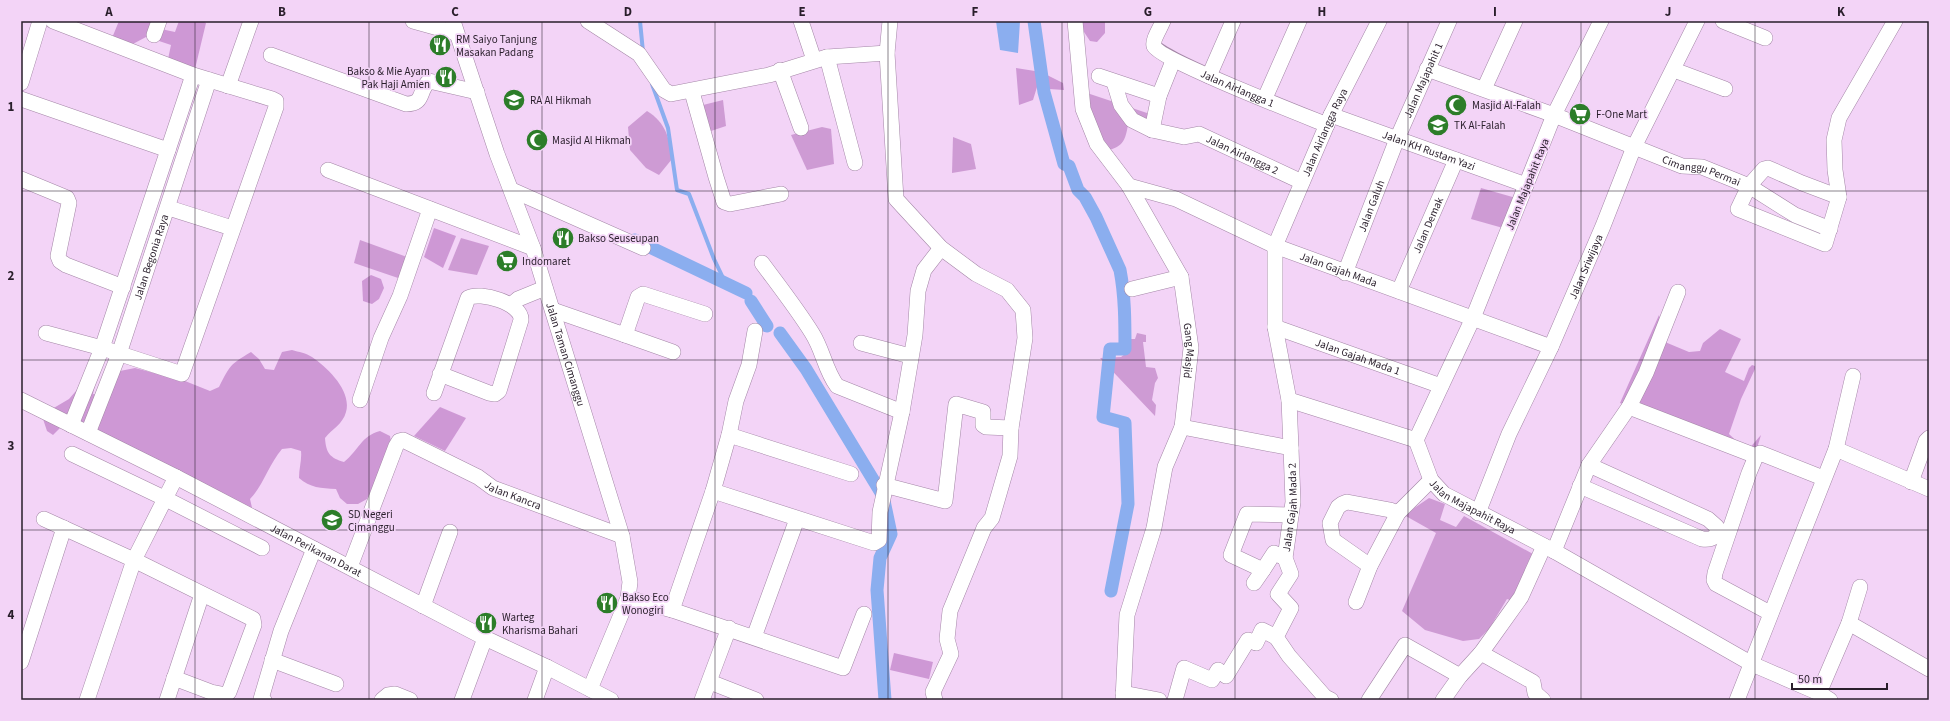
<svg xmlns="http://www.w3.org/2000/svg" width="1950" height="721" font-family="'Source Sans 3',sans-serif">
	<rect width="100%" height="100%" fill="#f3d4f7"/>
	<g fill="#ce9bd4">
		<path d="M 1084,92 L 1153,115 L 1148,133 L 1128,124 C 1125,146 1120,147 1100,153 Z"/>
		<polygon points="723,100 726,126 708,132 703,105"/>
		<path d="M 647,111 C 666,123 669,137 672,159 L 659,175 L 646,168 L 630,150 L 628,127 Z"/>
		<polygon points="822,127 831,129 834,164 807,170 791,135"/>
		<polygon points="953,137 971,144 976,169 952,173"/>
		<polygon points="1481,188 1516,198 1503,228 1471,219"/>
		<polygon points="461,238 489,246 477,275 448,270"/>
		<polygon points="360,240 407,257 401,279 354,263"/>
		<polygon points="1137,333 1146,335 1146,342 1143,342 1146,367 1155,368 1158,378 1155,383 1152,400 1156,405 1155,416 1100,358 1121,357 1128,352 1128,339 1135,339"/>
		<polygon points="1429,498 1445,504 1440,520 1456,527 1464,516 1533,554 1516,602 1507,599 1489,629 1479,639 1463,641 1425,630 1402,611 1436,533 1404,515"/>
	</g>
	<g fill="#ce98d5">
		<polygon points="119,21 164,21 161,29 175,32 179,21 202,21 206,23 195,69 168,59 171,45 159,41 161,29 131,45 112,38"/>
		<polygon points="1082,21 1105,21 1105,33 1097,42 1090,41 1082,29"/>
		<polygon points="1016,68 1041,72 1063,83 1064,90 1049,89 1053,104 1041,106 1044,92 1041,74 1033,100 1019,105"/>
		<polygon points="434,228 456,236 443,268 424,257"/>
		<polygon points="371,275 381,279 384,288 379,299 372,304 363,301 362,281"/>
		<polygon points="1659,315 1665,342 1689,352 1700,351 1703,343 1720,329 1741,339 1725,372 1744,381 1749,368 1752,365 1755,366 1755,369 1741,399 1729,434 1747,451 1761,435 1754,458 1669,421 1620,403"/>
		<path d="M 292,350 C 299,352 306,353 312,357 C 328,368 352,391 346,412 C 343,424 332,429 325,438 C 326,453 330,458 344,462 C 359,450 361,436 380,431 L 390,436 L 392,447 L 367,499 L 358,504 L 347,504 L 340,498 L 336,489 C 321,488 310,488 299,478 C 299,468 302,460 301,451 L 291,448 L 282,449 C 269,464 263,486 250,499 L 253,512 L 86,434 L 69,433 L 61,427 L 53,435 L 47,431 L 43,419 L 52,409 L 69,399 L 82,384 L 98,372 L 93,394 L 103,396 L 115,372 L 135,368 L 185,381 L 210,391 L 219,387 C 230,366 229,365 251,352 L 259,359 L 265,369 L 274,370 L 282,352 Z"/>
		<polygon points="440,407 466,418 445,451 414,436"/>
		<polygon points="894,653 933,662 929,679 890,670"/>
	</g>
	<polygon fill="#8baeef" points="996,21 1020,21 1018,53 1000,50"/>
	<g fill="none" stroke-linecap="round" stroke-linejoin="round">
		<g stroke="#8baeef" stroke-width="4">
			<polyline points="640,21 643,52"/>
			<polyline points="652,84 668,128 677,190 689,194 714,259 725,282"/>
		</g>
		<g stroke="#8baeef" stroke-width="13">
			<path d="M 1034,21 L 1044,92 L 1064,164 L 1069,166 L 1078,190 L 1085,197 L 1096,217 L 1120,270 C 1125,296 1125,322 1125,349 L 1110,349 L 1103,417 L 1125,423 L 1128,504 L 1111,591"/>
			<polyline points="635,240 746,293"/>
			<polyline points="751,301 767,326"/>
			<polyline points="780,333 806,369 883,496 891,534 880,558 877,590 885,700"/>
		</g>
		<g stroke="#a487a7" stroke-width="16">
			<g id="minor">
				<polyline points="413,21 456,33"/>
				<path id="s1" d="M 453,21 L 497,154 L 533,248 L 622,536 L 630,582 L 628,598 L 590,689"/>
				<polyline points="588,21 639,54 664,90 671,94 769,75 827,57 887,53"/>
				<polyline points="801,21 814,60"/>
				<polyline points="890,21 887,53 896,199 941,248 976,274 1007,290 1023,310 1025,338 1011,428 1010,456 992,518 984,528 950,611 947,639 951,654 933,692 935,700"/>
				<path id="s2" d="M 1075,21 L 1083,109 L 1097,144 L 1129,186 L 1181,277 L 1191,348 L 1182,427 L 1165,467 L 1154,528 L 1127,615 L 1123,700"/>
				<path id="s3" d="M 1163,21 C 1161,27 1152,40 1154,46 C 1159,59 1305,116 1327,125"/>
				<path id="s4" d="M 1601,21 L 1554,115 L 1473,318 L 1416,440 L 1431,480 L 1444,494 L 1554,551 L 1752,664 L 1819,693 L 1830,700"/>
				<polyline points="1723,21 1765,38"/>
				<polyline points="154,35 159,21"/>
				<path d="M 271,55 L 406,104 C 425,104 418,91 429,81 L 477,92"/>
				<polyline points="827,57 855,163"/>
				<path id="s5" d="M 1427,69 L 1554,115 L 1682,166 L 1702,167 L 1749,186 L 1738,209 L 1825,244 L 1839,197 L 1835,170 L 1834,140 L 1839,118 L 1895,21"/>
				<polyline points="780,70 801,128"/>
				<polyline points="1674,70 1725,89"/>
				<polyline points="1099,76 1159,96"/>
				<polyline points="1209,76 1233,21"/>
				<path id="s6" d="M 1114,82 L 1121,105 L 1132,120 L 1152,130 L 1184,137 L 1199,134 L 1302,182"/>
				<polyline points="21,83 40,21"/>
				<polyline points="228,86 251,21"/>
				<polyline points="1484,89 1515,21"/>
				<polyline points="692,92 716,177 724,202 730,204 781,194"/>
				<polyline points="1265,98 1299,21"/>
				<polyline points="21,99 168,150"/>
				<path id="s7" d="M 1331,115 L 1526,185"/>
				<polyline points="1152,130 1159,96 1173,61"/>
				<polyline points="328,170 533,248"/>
				<polyline points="21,179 67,198 69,203 58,256 60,261 66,265 123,287"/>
				<path id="s8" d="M 1129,186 L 1176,199 L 1275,246 L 1551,347"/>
				<polyline points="512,190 643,248"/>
				<polyline points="169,208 232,228"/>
				<polyline points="1830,229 1795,215 1749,186 1764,169 1768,168 1802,183 1839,197"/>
				<path d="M 762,263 C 779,286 797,309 812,333 C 823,350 825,370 837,386 L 902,412"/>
				<path id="s9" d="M 1345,273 L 1397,139 L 1449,21"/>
				<polyline points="1132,289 1181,277"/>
				<path id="s10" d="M 1399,291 L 1456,160"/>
				<polyline points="512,304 518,299 545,288"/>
				<polyline points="553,310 625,335 638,297 643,294 705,314"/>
				<path id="s11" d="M 1275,327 L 1441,386"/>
				<polyline points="46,333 102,348 182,374 276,107 276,101 272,99 193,75 53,21"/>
				<polyline points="625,335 673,352"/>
				<polyline points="861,343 910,356"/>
				<path d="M 434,393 L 468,298 C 480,291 522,303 521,320 L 499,391 L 495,394 L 489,393 L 440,374"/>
				<path id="s12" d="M 21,400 L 176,477 L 485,638 L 547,667 L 611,700"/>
				<polyline points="360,400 381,338 400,296 430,209"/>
				<polyline points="1289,400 1416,440"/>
				<polyline points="1629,407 1756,456"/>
				<polyline points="71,425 102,348 193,75"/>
				<polyline points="1182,427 1291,448"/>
				<path id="s13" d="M 88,433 L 119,354 L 209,80"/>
				<polyline points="729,435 736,401 749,365 755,331"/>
				<polyline points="1836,449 1929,489"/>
				<polyline points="72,454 164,498 262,548"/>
				<polyline points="1911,482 1926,441 1929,438"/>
				<polyline points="884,485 945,501 956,404 983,412 983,425 986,427 1011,428"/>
				<path d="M 1580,486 L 1702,539 C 1711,540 1718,538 1717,527 L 1708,519 L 1589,465"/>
				<polyline points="713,491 874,543 879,540 880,512 902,412 915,335 918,291 924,270 941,248"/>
				<path id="s14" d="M 1478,513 L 1509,434 L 1551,347 L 1603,226 L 1634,147 L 1697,21"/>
				<polyline points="44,519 134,560 253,619 254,625 229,692 226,695 211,692 174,678"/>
				<polyline points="1554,551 1589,465 1629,407 1646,373 1678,292"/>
				<polyline points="1285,558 1274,553 1263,570 1231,555 1247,514 1291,515"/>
				<polyline points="1370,566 1333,540 1330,523 1338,507 1342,504 1347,502 1390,510 1398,513 1431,480"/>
				<path id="s15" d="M 350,567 L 396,446 L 399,441 L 403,440 L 478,477 L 493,488 L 622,536"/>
				<polyline points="1254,583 1263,570"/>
				<polyline points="628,598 672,610 843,668 864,614"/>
				<polyline points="1356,602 1370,566 1398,513"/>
				<polyline points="423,606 450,532"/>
				<polyline points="672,610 713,491 729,435 851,474"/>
				<polyline points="1770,613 1716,584 1714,580 1715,573 1749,473 1756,456 1760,453 1823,478"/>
				<polyline points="1849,623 1929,669"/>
				<polyline points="754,637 797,519"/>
				<polyline points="1481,653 1533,682 1535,693 1543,700"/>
				<polyline points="272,660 336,684"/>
				<polyline points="21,662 64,528"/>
				<polyline points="710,682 756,700"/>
				<polyline points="1123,693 1159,700"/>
				<polyline points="1819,693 1849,623 1860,587"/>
				<polyline points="87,700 134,560 176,477"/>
				<polyline points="167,700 202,594"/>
				<polyline points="264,700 261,699 281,631 314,549"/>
				<polyline points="382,700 388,695 395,694 410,700"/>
				<polyline points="462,700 485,638"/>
				<polyline points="535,700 547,667"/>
				<polyline points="702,700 729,628"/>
				<polyline points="1175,700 1184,668 1212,680 1218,670 1226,676 1248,640 1256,643 1262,630 1276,637"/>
				<path id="s16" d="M 1331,700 L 1325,697 L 1289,656 L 1276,637 L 1291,608 L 1278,594 L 1291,574 L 1285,558 L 1293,502 L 1291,448 L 1289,400 L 1275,327 L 1275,246 L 1331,115 L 1379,21"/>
				<polyline points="1369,700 1405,645 1460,676"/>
				<polyline points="1443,700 1460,676 1481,653 1521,597 1544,546"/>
				<polyline points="1737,700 1836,449 1853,376"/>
			</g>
		</g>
		<use href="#minor" stroke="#fff" stroke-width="15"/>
	</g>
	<path fill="none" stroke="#291e2b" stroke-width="1" stroke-opacity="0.55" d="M 195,21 L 195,700M 369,21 L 369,700M 542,21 L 542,700M 715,21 L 715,700M 888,21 L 888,700M 1062,21 L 1062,700M 1235,21 L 1235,700M 1408,21 L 1408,700M 1581,21 L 1581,700M 1755,21 L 1755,700M 21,191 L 1929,191M 21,360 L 1929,360M 21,530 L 1929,530"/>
	<defs>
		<g id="restaurant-disc" transform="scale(1.15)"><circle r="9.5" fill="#2c7d29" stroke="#f3d4f7"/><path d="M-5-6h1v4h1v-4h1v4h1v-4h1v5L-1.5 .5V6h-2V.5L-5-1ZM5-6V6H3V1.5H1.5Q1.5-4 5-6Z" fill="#fff"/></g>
		<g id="school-disc" transform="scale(1.15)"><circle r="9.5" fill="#2c7d29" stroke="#f3d4f7"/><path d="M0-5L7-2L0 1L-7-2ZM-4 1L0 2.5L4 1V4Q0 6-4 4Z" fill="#fff"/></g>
		<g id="mosque-disc" transform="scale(1.15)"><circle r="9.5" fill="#2c7d29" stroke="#f3d4f7"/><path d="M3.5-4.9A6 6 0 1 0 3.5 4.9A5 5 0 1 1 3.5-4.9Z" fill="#fff"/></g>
		<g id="supermarket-disc" transform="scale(1.15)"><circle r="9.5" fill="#2c7d29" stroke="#f3d4f7"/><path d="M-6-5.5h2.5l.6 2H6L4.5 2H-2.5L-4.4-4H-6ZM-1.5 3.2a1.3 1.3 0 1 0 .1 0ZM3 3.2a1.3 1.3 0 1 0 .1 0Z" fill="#fff"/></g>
	</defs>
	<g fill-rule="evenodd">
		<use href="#restaurant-disc" x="440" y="45"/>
		<use href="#restaurant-disc" x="446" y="77"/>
		<use href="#school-disc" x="514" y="100"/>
		<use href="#mosque-disc" x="1456" y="105"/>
		<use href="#supermarket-disc" x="1580" y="114"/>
		<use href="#school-disc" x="1438" y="125"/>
		<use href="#mosque-disc" x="537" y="140"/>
		<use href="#restaurant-disc" x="563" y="238"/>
		<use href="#supermarket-disc" x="507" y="261"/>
		<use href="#school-disc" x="332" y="520"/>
		<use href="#restaurant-disc" x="607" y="603"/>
		<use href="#restaurant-disc" x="486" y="623"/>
	</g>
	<g text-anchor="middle" stroke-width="3.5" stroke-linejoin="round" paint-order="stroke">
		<g font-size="11" fill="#291e2b" stroke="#f3d4f7" text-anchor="start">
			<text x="456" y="43">RM Saiyo Tanjung<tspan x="456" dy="13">Masakan Padang</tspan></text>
			<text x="430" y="75" text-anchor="end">Bakso &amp; Mie Ayam<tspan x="430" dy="13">Pak Haji Amien</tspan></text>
			<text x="530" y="104">RA Al Hikmah</text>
			<text x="1472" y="109">Masjid Al-Falah</text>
			<text x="1596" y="118">F-One Mart</text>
			<text x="1454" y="129">TK Al-Falah</text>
			<text x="552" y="144">Masjid Al Hikmah</text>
			<text x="578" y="242">Bakso Seuseupan</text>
			<text x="522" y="265">Indomaret</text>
			<text x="348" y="518">SD Negeri<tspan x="348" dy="13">Cimanggu</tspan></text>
			<text x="622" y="601">Bakso Eco<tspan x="622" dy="13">Wonogiri</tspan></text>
			<text x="502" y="621">Warteg<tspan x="502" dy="13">Kharisma Bahari</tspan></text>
		</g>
		<g font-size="11" fill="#291e2b" stroke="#f3d4f7">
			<text dy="4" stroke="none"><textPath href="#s9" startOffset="208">Jalan Majapahit 1</textPath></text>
			<text dy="4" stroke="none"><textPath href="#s3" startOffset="121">Jalan Airlangga 1</textPath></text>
			<text dy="4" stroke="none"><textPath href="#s16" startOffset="615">Jalan Airlangga Raya</textPath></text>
			<text dy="4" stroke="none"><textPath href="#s7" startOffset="104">Jalan KH Rustam Yazi</textPath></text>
			<text dy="4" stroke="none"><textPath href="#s6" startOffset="161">Jalan Airlangga 2</textPath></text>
			<text dy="4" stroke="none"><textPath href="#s5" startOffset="293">Cimanggu Permai</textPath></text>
			<text transform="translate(1527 184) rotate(-68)" y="4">Jalan Majapahit Raya</text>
			<text dy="4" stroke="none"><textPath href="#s9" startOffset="72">Jalan Galuh</textPath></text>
			<text dy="4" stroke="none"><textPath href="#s10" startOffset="72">Jalan Demak</textPath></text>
			<text dy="4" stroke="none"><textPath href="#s13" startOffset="187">Jalan Begonia Raya</textPath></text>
			<text dy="4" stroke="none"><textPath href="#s14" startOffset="269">Jalan Sriwijaya</textPath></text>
			<text dy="4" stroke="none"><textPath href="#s8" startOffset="226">Jalan Gajah Mada</textPath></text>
			<text dy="4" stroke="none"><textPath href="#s2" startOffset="358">Gang Masjid</textPath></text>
			<text dy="4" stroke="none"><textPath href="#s1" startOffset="352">Jalan Taman Cimanggu</textPath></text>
			<text dy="4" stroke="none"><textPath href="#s11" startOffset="88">Jalan Gajah Mada 1</textPath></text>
			<text dy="4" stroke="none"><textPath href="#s15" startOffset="263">Jalan Kancra</textPath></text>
			<text dy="4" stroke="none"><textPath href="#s4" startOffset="551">Jalan Majapahit Raya</textPath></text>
			<text dy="4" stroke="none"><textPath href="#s16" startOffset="228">Jalan Gajah Mada 2</textPath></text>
			<text dy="4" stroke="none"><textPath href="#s12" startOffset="331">Jalan Perikanan Darat</textPath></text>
		</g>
	</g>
	<rect width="1950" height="721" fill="none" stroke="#f3d4f7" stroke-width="44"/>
	<path d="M1792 683v6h95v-6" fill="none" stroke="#291e2b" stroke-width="2"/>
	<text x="1798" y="683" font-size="12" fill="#291e2b" stroke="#f3d4f7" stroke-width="3" paint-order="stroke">50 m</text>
	<rect x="22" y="22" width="1906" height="677" fill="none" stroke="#291e2b" stroke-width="1.5"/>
	<g font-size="13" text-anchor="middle" font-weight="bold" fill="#291e2b">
		<text x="109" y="16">A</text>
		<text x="282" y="16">B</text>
		<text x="455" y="16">C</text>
		<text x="628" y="16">D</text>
		<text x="802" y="16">E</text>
		<text x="975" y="16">F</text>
		<text x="1148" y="16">G</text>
		<text x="1322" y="16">H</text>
		<text x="1495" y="16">I</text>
		<text x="1668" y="16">J</text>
		<text x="1841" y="16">K</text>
		<text x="11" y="111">1</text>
		<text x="11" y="280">2</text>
		<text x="11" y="450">3</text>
		<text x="11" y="619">4</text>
	</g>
</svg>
